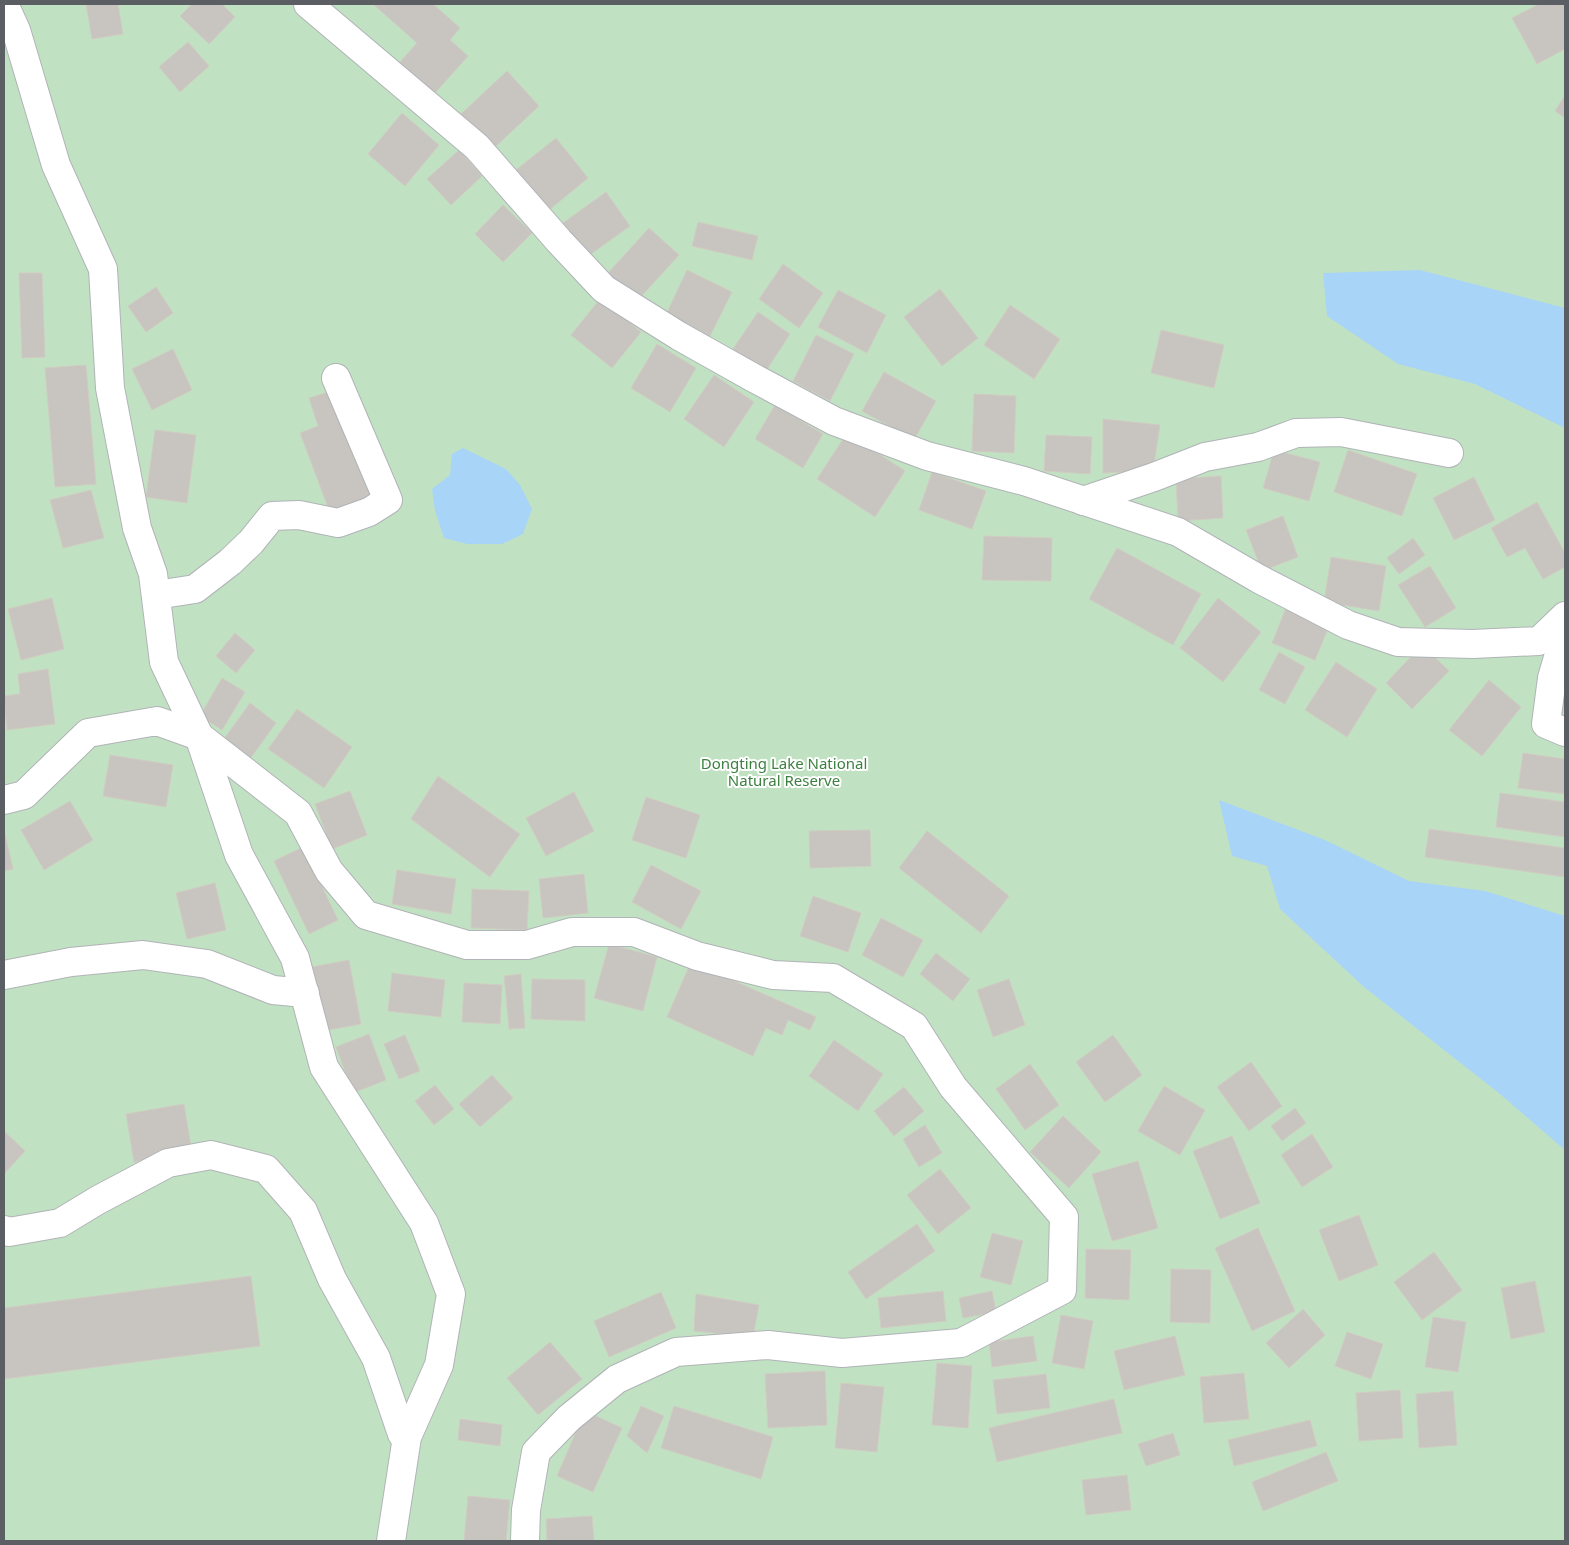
<svg xmlns="http://www.w3.org/2000/svg" width="1569" height="1545" font-family="'Noto Sans',sans-serif">
	<rect width="100%" height="100%" fill="#eceae3"/>
	<rect fill="#c1e2c2" x="4" y="4" width="1561" height="1537"/>
	<g fill="#a8d4f7">
		<polygon points="1420,270 1565,308 1565,428 1475,384 1398,364 1327,316 1323,273"/>
		<polygon points="463,448 506,469 520,485 532,509 523,534 502,544 467,544 444,538 435,511 432,489 450,475 452,454"/>
		<polygon points="1219,800 1325,840 1409,881 1485,891 1565,916 1565,1150 1500,1094 1364,987 1280,909 1267,866 1232,856"/>
	</g>
	<g fill="#c8c5c0" stroke="#d0ccc2">
		<polygon points="86,4 118,4 123,34 92,39"/>
		<polygon points="192,4 222,4 235,17 209,44 180,16"/>
		<polygon points="373,4 433,4 460,28 450,40 468,56 435,93 400,62 417,43"/>
		<polygon points="1539,4 1563,4 1565,8 1565,49 1537,64 1512,18"/>
		<polygon points="188,42 209,66 180,92 159,67"/>
		<polygon points="507,71 539,106 493,149 461,114"/>
		<polygon points="1565,95 1565,118 1555,111"/>
		<polygon points="402,113 439,145 405,186 368,154"/>
		<polygon points="556,138 588,178 549,210 516,170"/>
		<polygon points="459,150 482,176 451,205 427,179"/>
		<polygon points="606,192 630,226 587,257 563,223"/>
		<polygon points="503,205 532,233 503,262 475,234"/>
		<polygon points="698,222 758,236 752,260 692,246"/>
		<polygon points="649,228 679,255 637,301 608,273"/>
		<polygon points="783,264 823,293 799,328 759,299"/>
		<polygon points="687,270 732,292 708,340 664,319"/>
		<polygon points="19,273 42,273 45,357 22,358"/>
		<polygon points="156,287 173,313 146,332 128,306"/>
		<polygon points="940,289 978,338 942,366 904,317"/>
		<polygon points="838,290 886,315 867,353 818,327"/>
		<polygon points="600,299 641,332 612,368 571,335"/>
		<polygon points="1010,305 1060,339 1034,379 984,345"/>
		<polygon points="758,312 790,334 766,371 733,349"/>
		<polygon points="1161,330 1224,345 1214,388 1151,373"/>
		<polygon points="816,335 854,354 830,401 793,381"/>
		<polygon points="657,344 696,368 670,412 631,388"/>
		<polygon points="173,349 192,390 152,410 132,369"/>
		<polygon points="86,365 96,484 55,487 45,368"/>
		<polygon points="884,372 936,401 914,440 862,411"/>
		<polygon points="714,375 754,402 724,447 684,419"/>
		<polygon points="335,390 375,498 332,518 300,433 318,426 309,398"/>
		<polygon points="974,394 1016,396 1014,453 972,451"/>
		<polygon points="775,405 823,434 803,468 755,439"/>
		<polygon points="1103,419 1160,425 1153,471 1103,473"/>
		<polygon points="155,430 196,435 187,503 146,497"/>
		<polygon points="847,433 905,471 875,517 817,479"/>
		<polygon points="1046,435 1092,437 1090,474 1044,471"/>
		<polygon points="1274,450 1320,462 1309,501 1263,488"/>
		<polygon points="1348,450 1417,474 1402,516 1334,492"/>
		<polygon points="932,472 986,491 972,529 919,510"/>
		<polygon points="1221,476 1223,518 1178,521 1176,479"/>
		<polygon points="1474,477 1495,520 1454,540 1433,498"/>
		<polygon points="91,490 104,538 63,548 50,500"/>
		<polygon points="1537,502 1565,553 1565,567 1543,579 1525,548 1507,557 1491,528"/>
		<polygon points="1283,516 1298,557 1262,571 1246,530"/>
		<polygon points="984,536 1052,538 1051,581 982,580"/>
		<polygon points="1413,538 1425,555 1399,574 1387,558"/>
		<polygon points="1117,548 1201,594 1173,645 1089,599"/>
		<polygon points="1331,557 1386,566 1379,611 1324,602"/>
		<polygon points="1430,566 1456,608 1425,627 1398,585"/>
		<polygon points="52,598 64,649 21,660 8,609"/>
		<polygon points="1218,598 1261,632 1223,682 1180,648"/>
		<polygon points="1286,608 1329,626 1315,660 1272,643"/>
		<polygon points="235,633 255,650 236,673 216,656"/>
		<polygon points="1422,645 1449,671 1412,709 1386,683"/>
		<polygon points="1279,652 1305,667 1285,704 1259,690"/>
		<polygon points="1336,662 1377,689 1347,737 1305,710"/>
		<polygon points="48,669 55,724 7,730 4,696 20,694 18,674"/>
		<polygon points="222,678 245,692 222,730 200,716"/>
		<polygon points="1489,680 1521,707 1482,756 1449,730"/>
		<polygon points="250,703 276,723 250,759 224,739"/>
		<polygon points="297,709 352,747 324,788 268,749"/>
		<polygon points="1523,753 1565,759 1565,794 1518,788"/>
		<polygon points="110,755 173,765 166,807 103,796"/>
		<polygon points="438,776 520,834 490,877 411,819"/>
		<polygon points="350,791 367,835 332,849 315,804"/>
		<polygon points="574,792 594,831 546,856 526,818"/>
		<polygon points="1500,793 1565,802 1565,837 1496,827"/>
		<polygon points="646,797 700,815 686,858 632,840"/>
		<polygon points="70,801 93,840 44,870 21,830"/>
		<polygon points="1429,829 1565,848 1565,877 1425,857"/>
		<polygon points="4,830 13,869 4,871"/>
		<polygon points="870,830 871,866 810,868 809,831"/>
		<polygon points="927,831 1009,896 981,933 899,868"/>
		<polygon points="303,847 338,920 309,934 274,861"/>
		<polygon points="651,865 701,891 681,929 632,902"/>
		<polygon points="397,870 456,879 451,914 392,904"/>
		<polygon points="584,874 588,913 543,918 539,879"/>
		<polygon points="215,883 226,930 187,939 176,893"/>
		<polygon points="472,889 529,891 527,930 471,928"/>
		<polygon points="813,896 861,913 848,952 800,936"/>
		<polygon points="881,918 923,940 903,977 862,955"/>
		<polygon points="609,944 657,957 643,1011 594,998"/>
		<polygon points="936,953 970,979 953,1001 920,974"/>
		<polygon points="349,960 361,1024 323,1031 312,967"/>
		<polygon points="691,962 816,1017 810,1030 788,1020 782,1035 766,1028 753,1056 667,1017"/>
		<polygon points="392,973 445,980 441,1017 388,1011"/>
		<polygon points="521,974 525,1028 509,1029 504,976"/>
		<polygon points="532,979 585,980 585,1021 531,1019"/>
		<polygon points="1009,979 1025,1025 993,1037 977,990"/>
		<polygon points="464,983 502,985 500,1024 462,1022"/>
		<polygon points="369,1034 386,1080 353,1093 336,1047"/>
		<polygon points="405,1035 420,1071 399,1079 384,1044"/>
		<polygon points="1113,1035 1142,1075 1105,1102 1076,1062"/>
		<polygon points="834,1040 883,1074 858,1111 809,1076"/>
		<polygon points="1251,1062 1282,1106 1249,1131 1217,1087"/>
		<polygon points="1030,1064 1059,1105 1025,1130 996,1089"/>
		<polygon points="492,1075 513,1098 480,1127 459,1104"/>
		<polygon points="435,1085 454,1109 434,1125 415,1101"/>
		<polygon points="1164,1086 1205,1110 1180,1155 1138,1131"/>
		<polygon points="904,1087 924,1111 894,1136 874,1111"/>
		<polygon points="184,1104 192,1152 134,1162 126,1114"/>
		<polygon points="1295,1108 1306,1123 1282,1141 1271,1126"/>
		<polygon points="1063,1116 1101,1152 1069,1188 1030,1152"/>
		<polygon points="925,1125 942,1153 919,1167 903,1139"/>
		<polygon points="4,1131 25,1151 4,1174"/>
		<polygon points="1312,1134 1333,1167 1302,1187 1281,1155"/>
		<polygon points="1232,1136 1260,1203 1220,1219 1193,1151"/>
		<polygon points="1138,1161 1158,1228 1112,1241 1092,1174"/>
		<polygon points="940,1169 971,1208 938,1234 907,1195"/>
		<polygon points="1359,1215 1378,1265 1339,1281 1319,1230"/>
		<polygon points="917,1224 935,1251 866,1299 848,1272"/>
		<polygon points="1258,1228 1295,1311 1252,1331 1215,1248"/>
		<polygon points="992,1233 1023,1241 1011,1285 980,1277"/>
		<polygon points="1086,1249 1131,1250 1129,1300 1085,1298"/>
		<polygon points="1434,1252 1462,1290 1422,1320 1394,1282"/>
		<polygon points="1171,1269 1211,1270 1210,1323 1170,1322"/>
		<polygon points="251,1276 260,1346 4,1379 4,1308"/>
		<polygon points="1535,1281 1545,1332 1511,1339 1501,1288"/>
		<polygon points="943,1291 946,1321 881,1328 878,1298"/>
		<polygon points="992,1291 996,1312 963,1318 959,1298"/>
		<polygon points="661,1292 676,1328 609,1357 594,1321"/>
		<polygon points="696,1294 759,1305 753,1337 694,1331"/>
		<polygon points="1303,1309 1325,1335 1289,1368 1266,1343"/>
		<polygon points="1061,1315 1093,1321 1084,1369 1052,1363"/>
		<polygon points="1433,1317 1466,1322 1458,1372 1425,1367"/>
		<polygon points="1347,1332 1383,1344 1371,1379 1335,1366"/>
		<polygon points="1033,1336 1037,1361 992,1367 989,1342"/>
		<polygon points="1175,1336 1185,1375 1124,1390 1114,1351"/>
		<polygon points="550,1342 582,1379 538,1415 507,1378"/>
		<polygon points="937,1363 972,1366 968,1428 932,1425"/>
		<polygon points="825,1371 827,1425 768,1428 765,1374"/>
		<polygon points="1244,1373 1249,1419 1204,1423 1200,1377"/>
		<polygon points="1046,1374 1050,1408 997,1414 993,1380"/>
		<polygon points="841,1383 884,1387 877,1452 835,1448"/>
		<polygon points="1400,1390 1403,1438 1359,1441 1356,1393"/>
		<polygon points="1453,1391 1457,1445 1419,1448 1416,1394"/>
		<polygon points="1114,1399 1122,1433 997,1462 989,1428"/>
		<polygon points="641,1406 664,1416 647,1453 627,1436"/>
		<polygon points="674,1406 773,1437 761,1479 661,1448"/>
		<polygon points="585,1411 622,1428 593,1492 557,1476"/>
		<polygon points="460,1419 502,1425 500,1446 458,1440"/>
		<polygon points="1310,1420 1317,1446 1234,1466 1228,1440"/>
		<polygon points="1173,1433 1180,1455 1146,1466 1138,1444"/>
		<polygon points="1326,1452 1338,1481 1263,1511 1252,1482"/>
		<polygon points="1127,1475 1131,1510 1086,1515 1082,1480"/>
		<polygon points="468,1496 510,1500 506,1541 464,1541"/>
		<polygon points="592,1516 594,1541 547,1541 546,1519"/>
	</g>
	<g fill="none" stroke-linecap="round" stroke-linejoin="round">
		<g stroke="#b0b3b7" stroke-width="30">
			<g id="minor">
				<polyline points="4,4 16,30 56,165 103,269 110,388 137,528 153,574 164,662 199,736 239,855 295,958 324,1067 424,1223 451,1294 439,1365 407,1437 391,1541"/>
				<polyline points="308,4 477,147 559,241 604,289 679,336 752,377 834,421 927,456 1024,481 1178,532 1259,579 1348,625 1398,642 1473,644 1539,641 1565,616"/>
				<polyline points="1083,501 1154,477 1205,457 1258,447 1296,433 1341,432 1449,453"/>
				<polyline points="156,595 195,589 230,562 251,542 272,516 299,515 338,523 369,512 388,500 336,378"/>
				<polyline points="1565,634 1552,678 1546,724 1565,732"/>
				<polyline points="4,800 24,795 88,733 157,721 199,736 298,813 329,871 366,915 467,945 527,945 572,932 634,932 697,956 773,975 833,978 914,1026 953,1087 1064,1217 1062,1290 961,1343 842,1353 768,1345 676,1352 617,1379 569,1418 536,1452 526,1510 525,1541"/>
				<polyline points="4,975 71,962 143,955 207,964 273,990 305,993"/>
				<polyline points="4,1230 9,1232 60,1223 98,1200 168,1163 211,1155 266,1169 303,1211 332,1279 376,1358 402,1434"/>
			</g>
		</g>
		<use href="#minor" stroke="#fff" stroke-width="28"/>
	</g>
	<g text-anchor="middle" stroke-width="4" stroke-linejoin="round" paint-order="stroke">
		<g font-size="15" fill="#3c8040" stroke="#fff">
			<text x="784" y="769">Dongting Lake National<tspan x="784" dy="17">Natural Reserve</tspan></text>
		</g>
	</g>
	<rect width="1569" height="1545" fill="none" stroke="#5b5e62" stroke-width="10"/>
</svg>
